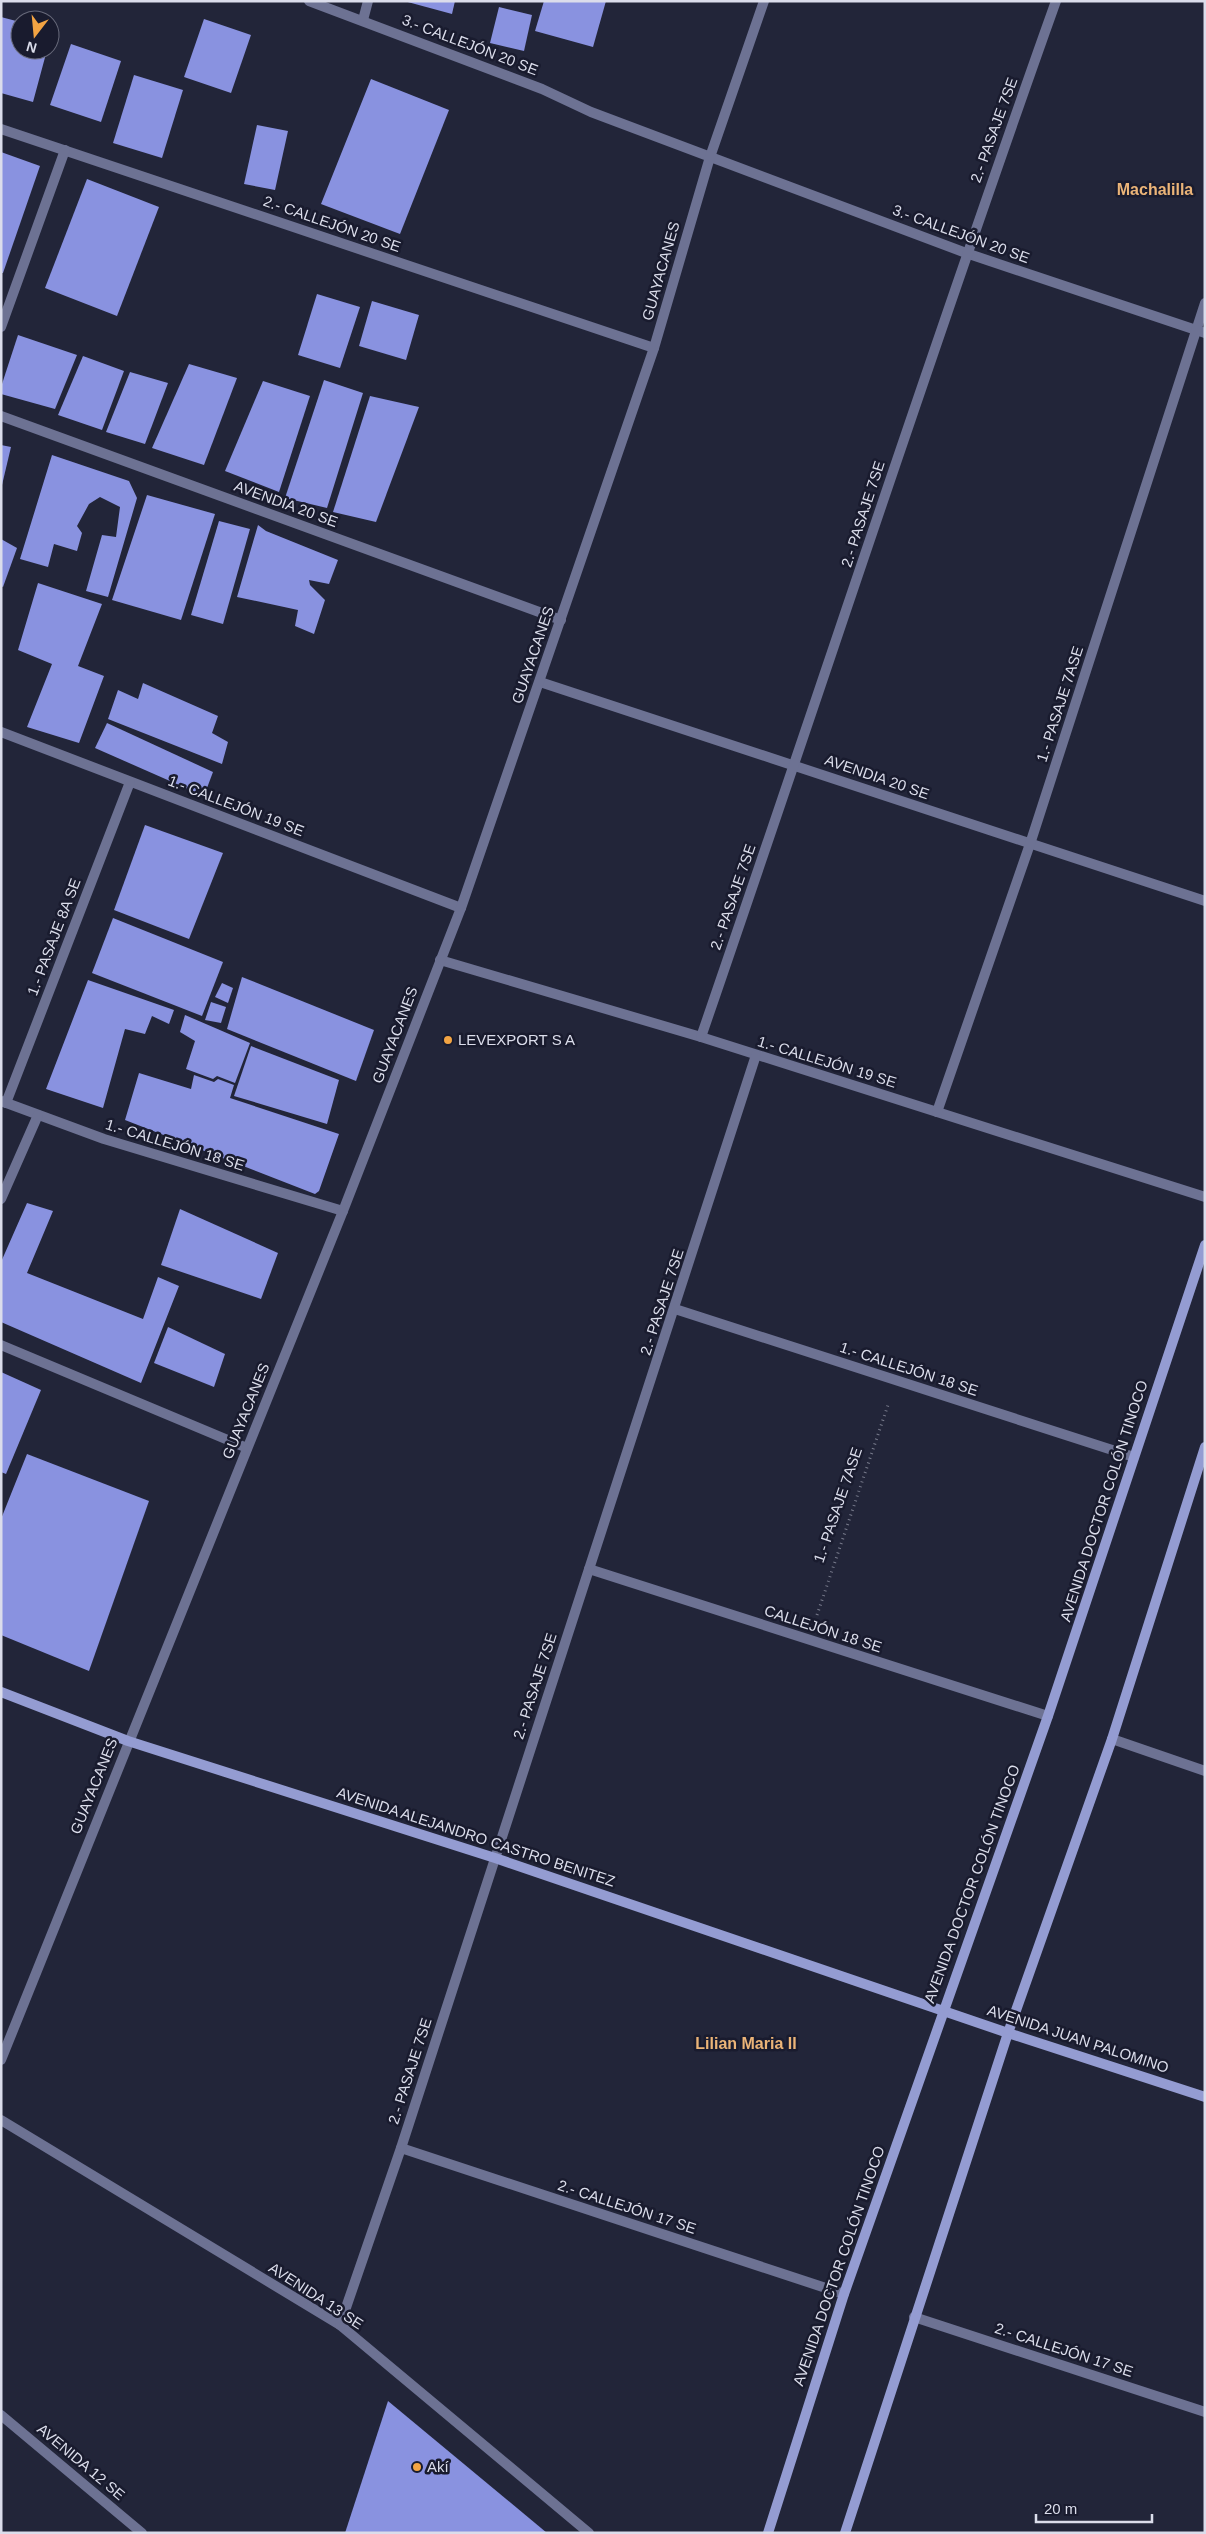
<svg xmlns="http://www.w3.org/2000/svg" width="1206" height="2534" font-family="Arial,sans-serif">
	<rect width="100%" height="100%" fill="#222539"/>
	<g fill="#8992e0">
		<polygon points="404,1 455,1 452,14"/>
		<polygon points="544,1 606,1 593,47 535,31"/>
		<polygon points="499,7 532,15 524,51 490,43"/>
		<polygon points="1,17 20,22 20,50 47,50 33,102 1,93"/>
		<polygon points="204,19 251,35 231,93 184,77"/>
		<polygon points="71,44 121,61 101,122 50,105"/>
		<polygon points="134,75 183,90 162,158 113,143"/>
		<polygon points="371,79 449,110 400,234 321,204"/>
		<polygon points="257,125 288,131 275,190 244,184"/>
		<polygon points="1,152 40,166 3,273 1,273"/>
		<polygon points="87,179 159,207 117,316 45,288"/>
		<polygon points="317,294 360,307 340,368 298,355"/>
		<polygon points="372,301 419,315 406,360 359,346"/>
		<polygon points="18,335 77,355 55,409 1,394 1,387"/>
		<polygon points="83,356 124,371 102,430 58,415"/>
		<polygon points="189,364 237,378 204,465 152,448"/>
		<polygon points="130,372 168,383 145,444 106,432"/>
		<polygon points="324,380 363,393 327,508 285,498"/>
		<polygon points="263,381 310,396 279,492 225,471"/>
		<polygon points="370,396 419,407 376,522 333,512"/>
		<polygon points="1,445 11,447 2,485 1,485"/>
		<polygon points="52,455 129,481 137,498 108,597 86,591 102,535 116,537 120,507 100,497 89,504 77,526 82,533 77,551 54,544 48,567 20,559"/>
		<polygon points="147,495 215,514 181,620 112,600"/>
		<polygon points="219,521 250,529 223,624 191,615"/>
		<polygon points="258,525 266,531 338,560 329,584 309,580 310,585 325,600 314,634 295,626 298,610 237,597"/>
		<polygon points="1,539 17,548 3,587 1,586"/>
		<polygon points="38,583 102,604 78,666 104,676 79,743 27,727 52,664 18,650"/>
		<polygon points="143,683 218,716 212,733 228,742 222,764 108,719 118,690 138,699"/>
		<polygon points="107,723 213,772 204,796 95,748"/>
		<polygon points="145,825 223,853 189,939 114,910"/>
		<polygon points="113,918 223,962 202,1016 92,973"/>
		<polygon points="242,977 374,1030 356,1081 227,1029"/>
		<polygon points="88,980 174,1010 169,1024 152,1016 145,1034 125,1029 103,1108 46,1089"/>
		<polygon points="222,983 233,988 228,1003 215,997"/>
		<polygon points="211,1002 226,1007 221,1023 205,1020"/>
		<polygon points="185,1015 250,1043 235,1083 217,1076 213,1079 186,1069 195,1041 180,1032"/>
		<polygon points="251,1046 339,1080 327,1124 234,1096"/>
		<polygon points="139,1073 191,1089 194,1075 214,1082 218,1079 234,1085 230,1098 339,1134 319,1191 315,1194 125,1120"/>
		<polygon points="27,1203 53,1211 27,1273 143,1319 158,1277 179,1286 141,1383 1,1322 1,1262"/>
		<polygon points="180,1209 278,1253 261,1299 161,1265"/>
		<polygon points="168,1327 225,1354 214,1387 154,1363"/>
		<polygon points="1,1372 41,1390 6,1474 1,1472"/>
		<polygon points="27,1454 149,1501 89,1671 1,1635 1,1519"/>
		<polygon points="388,2401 547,2533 345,2533"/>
	</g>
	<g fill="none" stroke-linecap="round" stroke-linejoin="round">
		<polyline stroke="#787b8c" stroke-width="3" stroke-dasharray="1 4" stroke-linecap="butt" points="817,1615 888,1405"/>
		<g stroke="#6d7293" stroke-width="10">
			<polyline points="309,1 542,89 591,112 966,253 1205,333"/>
			<polyline points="363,20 368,1"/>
			<polyline points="1,129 654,348"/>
			<polyline points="1,327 65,150"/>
			<polyline points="1,416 561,620"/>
			<polyline points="540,682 1205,901"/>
			<polyline points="1,732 461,908"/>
			<polyline points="440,960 701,1037 1205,1197"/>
			<path d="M 701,1037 C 820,692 933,345 1056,1"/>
			<polyline points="1,1101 104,1139 343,1211"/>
			<polyline points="6,1103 130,782"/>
			<polyline points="937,1112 1030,844 1205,303"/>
			<polyline points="1,1199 38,1115"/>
			<polyline points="675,1309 1134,1457"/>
			<polyline points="1,1345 247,1448"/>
			<polyline points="589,1569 1048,1716"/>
			<polyline points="1112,1739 1205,1771"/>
			<polyline points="1,2060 343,1211 461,908 654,348 710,157 764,1"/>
			<polyline points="1,2120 340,2325 589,2533"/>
			<polyline points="401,2148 844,2294"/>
			<polyline points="914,2317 1205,2412"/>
			<polyline points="340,2325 401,2148 756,1055"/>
			<polyline points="1,2415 142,2533"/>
		</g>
		<g stroke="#949cd2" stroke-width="10">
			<polyline points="1,1692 128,1741 495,1858 1008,2033 1205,2097"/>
			<polyline points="768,2533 844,2294 1048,1716 1205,1245"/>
			<polyline points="845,2533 1008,2033 1112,1739 1205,1447"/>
		</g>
	</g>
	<g fill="#f3a443" stroke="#191b2e" stroke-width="2">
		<circle cx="448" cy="1040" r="5"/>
		<circle cx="417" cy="2467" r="5"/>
	</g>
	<g text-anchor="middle" stroke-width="5" stroke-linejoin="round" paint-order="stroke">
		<g font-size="15" fill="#dbddeb" stroke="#191b2e">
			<text transform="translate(470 45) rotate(21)" y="5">3.- CALLEJÓN 20 SE</text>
			<text transform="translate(994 130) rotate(-70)" y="5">2.- PASAJE 7SE</text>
			<text transform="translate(332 224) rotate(19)" y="5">2.- CALLEJÓN 20 SE</text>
			<text transform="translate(961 234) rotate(20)" y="5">3.- CALLEJÓN 20 SE</text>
			<text transform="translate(661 271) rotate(-74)" y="5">GUAYACANES</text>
			<text transform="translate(286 504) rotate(20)" y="5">AVENDIA 20 SE</text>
			<text transform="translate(863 514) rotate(-72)" y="5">2.- PASAJE 7SE</text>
			<text transform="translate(533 655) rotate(-71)" y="5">GUAYACANES</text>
			<text transform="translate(1060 704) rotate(-72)" y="5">1.- PASAJE 7ASE</text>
			<text transform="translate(877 777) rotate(19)" y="5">AVENDIA 20 SE</text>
			<text transform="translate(236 806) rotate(21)" y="5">1.- CALLEJÓN 19 SE</text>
			<text transform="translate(733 897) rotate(-71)" y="5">2.- PASAJE 7SE</text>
			<text transform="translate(54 937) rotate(-69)" y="5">1.- PASAJE 8A SE</text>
			<text transform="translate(395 1035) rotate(-69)" y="5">GUAYACANES</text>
			<text transform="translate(827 1062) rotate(17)" y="5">1.- CALLEJÓN 19 SE</text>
			<text transform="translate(175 1145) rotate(17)" y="5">1.- CALLEJÓN 18 SE</text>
			<text transform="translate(662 1302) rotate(-72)" y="5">2.- PASAJE 7SE</text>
			<text transform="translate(909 1369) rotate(18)" y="5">1.- CALLEJÓN 18 SE</text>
			<text transform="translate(246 1411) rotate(-68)" y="5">GUAYACANES</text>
			<text transform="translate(1104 1501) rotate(-72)" y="5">AVENIDA DOCTOR COLÓN TINOCO</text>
			<text transform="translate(838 1505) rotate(-71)" y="5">1.- PASAJE 7ASE</text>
			<text transform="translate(823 1629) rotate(18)" y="5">CALLEJÓN 18 SE</text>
			<text transform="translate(535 1686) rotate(-72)" y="5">2.- PASAJE 7SE</text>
			<text transform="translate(94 1786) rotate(-68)" y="5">GUAYACANES</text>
			<text transform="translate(476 1837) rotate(18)" y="5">AVENIDA ALEJANDRO CASTRO BENITEZ</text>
			<text transform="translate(972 1884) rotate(-70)" y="5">AVENIDA DOCTOR COLÓN TINOCO</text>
			<text transform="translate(1078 2039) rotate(18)" y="5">AVENIDA JUAN PALOMINO</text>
			<text transform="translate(410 2071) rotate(-72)" y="5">2.- PASAJE 7SE</text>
			<text transform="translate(627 2207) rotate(18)" y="5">2.- CALLEJÓN 17 SE</text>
			<text transform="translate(839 2266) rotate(-71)" y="5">AVENIDA DOCTOR COLÓN TINOCO</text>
			<text transform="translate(316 2296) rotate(33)" y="5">AVENIDA 13 SE</text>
			<text transform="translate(1064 2350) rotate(18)" y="5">2.- CALLEJÓN 17 SE</text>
			<text transform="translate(81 2462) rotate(40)" y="5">AVENIDA 12 SE</text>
		</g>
		<g font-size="15" fill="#dbddeb" stroke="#191b2e" text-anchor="start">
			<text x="458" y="1045">LEVEXPORT S A</text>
			<text x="427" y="2472">Akí</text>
		</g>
		<g font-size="16" font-weight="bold" fill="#ebb478" stroke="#191b2e">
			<text x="1155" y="195">Machalilla</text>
			<text x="746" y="2049">Lilian Maria II</text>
		</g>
	</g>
	<rect width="1206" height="2534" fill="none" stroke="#dbddeb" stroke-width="5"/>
	<g transform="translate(35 35) rotate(196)"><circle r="24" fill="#191b2e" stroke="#67697a"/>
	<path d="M0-4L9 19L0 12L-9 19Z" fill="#f3a443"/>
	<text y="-8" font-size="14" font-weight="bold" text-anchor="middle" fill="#dbddeb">N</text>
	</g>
	<path d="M1036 2514v8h116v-8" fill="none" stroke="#dbddeb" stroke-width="2.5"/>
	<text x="1044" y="2514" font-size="15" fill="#dbddeb" stroke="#191b2e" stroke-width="4" paint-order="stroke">20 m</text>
</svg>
